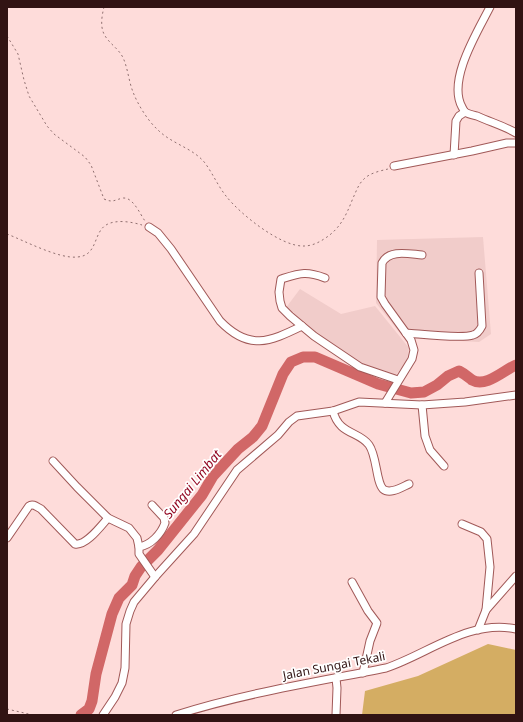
<svg xmlns="http://www.w3.org/2000/svg" width="523" height="722" font-family="'Noto Sans',sans-serif">
	<rect width="100%" height="100%" fill="#fedcda"/>
	<g fill="#f1ccca">
		<polygon points="483,237 491,334 479,342 404,338 376,303 377,240"/>
		<polygon points="300,289 341,314 375,306 409,348 407,361 395,376 359,363 325,341 285,309"/>
	</g>
	<polygon fill="#d4ad63" points="488,644 516,650 516,715 362,715 365,691 418,676"/>
	<g fill="none" stroke-linecap="round" stroke-linejoin="round">
		<path stroke="#d16767" stroke-width="11" d="M 81,715 L 89,709 L 92,701 L 96,674 L 112,614 L 119,598 L 132,585 L 135,576 L 141,567 L 158,550 L 202,495 L 213,476 L 238,449 L 253,437 L 262,426 L 283,374 L 291,362 L 303,357 L 315,357 L 378,384 L 411,393 L 424,392 L 437,385 L 448,376 L 459,371 C 465,374 468,377 472,380 C 486,388 504,370 516,365"/>
		<g stroke="#a15958" stroke-width="9">
			<g id="minor">
				<path d="M 490,7 C 478,31 447,80 462,107 C 463,109 464,111 465,112 C 468,114 473,115 477,116 C 490,122 504,126 516,133"/>
				<polyline points="454,155 456,121 459,116 465,112"/>
				<polyline points="394,166 472,151 507,143 516,143"/>
				<path d="M 149,227 L 158,233 L 171,249 L 220,321 C 249,351 269,342 302,326"/>
				<path d="M 325,278 C 306,271 301,273 281,279 L 279,292 L 280,301 L 282,308 L 290,316 L 314,336 L 360,367 L 398,380"/>
				<path d="M 406,333 C 421,334 461,339 473,335 C 477,334 480,330 482,326 L 479,273"/>
				<path d="M 385,403 L 412,359 L 414,350 L 411,340 L 385,304 L 381,297 L 382,263 C 389,249 409,254 422,255"/>
				<polyline points="422,405 425,436 430,450 444,466"/>
				<path d="M 333,411 C 339,435 359,431 369,445 C 377,456 376,482 383,489 C 390,495 402,487 409,484"/>
				<polyline points="53,461 77,487 108,518 129,528 137,538 139,547 139,554 155,577"/>
				<polyline points="462,524 481,532 487,539 490,567 486,610"/>
				<path d="M 7,538 L 29,506 C 33,503 37,507 41,509 L 75,544 C 86,546 100,527 108,518"/>
				<path d="M 139,547 C 151,545 161,534 165,523 L 164,518 L 152,505"/>
				<polyline points="352,582 368,611 377,623 370,641 363,673"/>
				<polyline points="478,630 486,610 516,576"/>
				<polyline points="336,678 337,688 336,715"/>
				<polyline points="103,715 115,697 122,683 125,668 126,624 130,611 134,602 155,577 194,534 237,470 278,435 289,422 297,416 333,411 359,402 422,405 465,402 516,395"/>
				<path d="M 176,715 C 245,693 316,682 386,668 C 428,654 469,619 516,629"/>
			</g>
		</g>
		<g stroke="#907070" stroke-width="1" stroke-dasharray="2 3" stroke-linecap="butt">
			<path d="M 104,7 C 102,15 100,26 104,34 C 109,44 120,49 124,60 C 128,70 129,82 133,92 C 138,105 148,121 158,130 C 172,144 193,148 205,163 C 213,174 218,186 226,196 C 240,214 281,247 304,246 C 311,246 318,243 324,239 C 340,229 346,216 353,198 C 356,192 358,185 363,180 C 369,173 380,171 388,169"/>
			<path d="M 7,36 L 18,54 L 24,80 L 29,96 L 47,126 L 54,134 L 85,157 L 91,165 L 104,199 C 113,203 114,200 123,198 C 133,197 140,214 145,221"/>
			<path d="M 7,234 C 25,241 59,259 77,257 C 98,256 93,233 106,225 C 116,219 132,222 142,225"/>
			<polyline points="7,709 33,715"/>
		</g>
		<use href="#minor" stroke="#fff" stroke-width="7"/>
	</g>
	<g text-anchor="middle" stroke-width="3.5" stroke-linejoin="round" paint-order="stroke">
		<g font-size="12" fill="#311313" stroke="#fff">
			<text transform="translate(334 666) rotate(-11)" y="4">Jalan Sungai Tekali</text>
		</g>
		<g font-size="13" font-style="italic" fill="#91041f" stroke="#fff">
			<text transform="translate(192 484) rotate(-51)" y="5">Sungai Limbat</text>
		</g>
	</g>
	<rect width="523" height="722" fill="none" stroke="#311313" stroke-width="16"/>
</svg>
